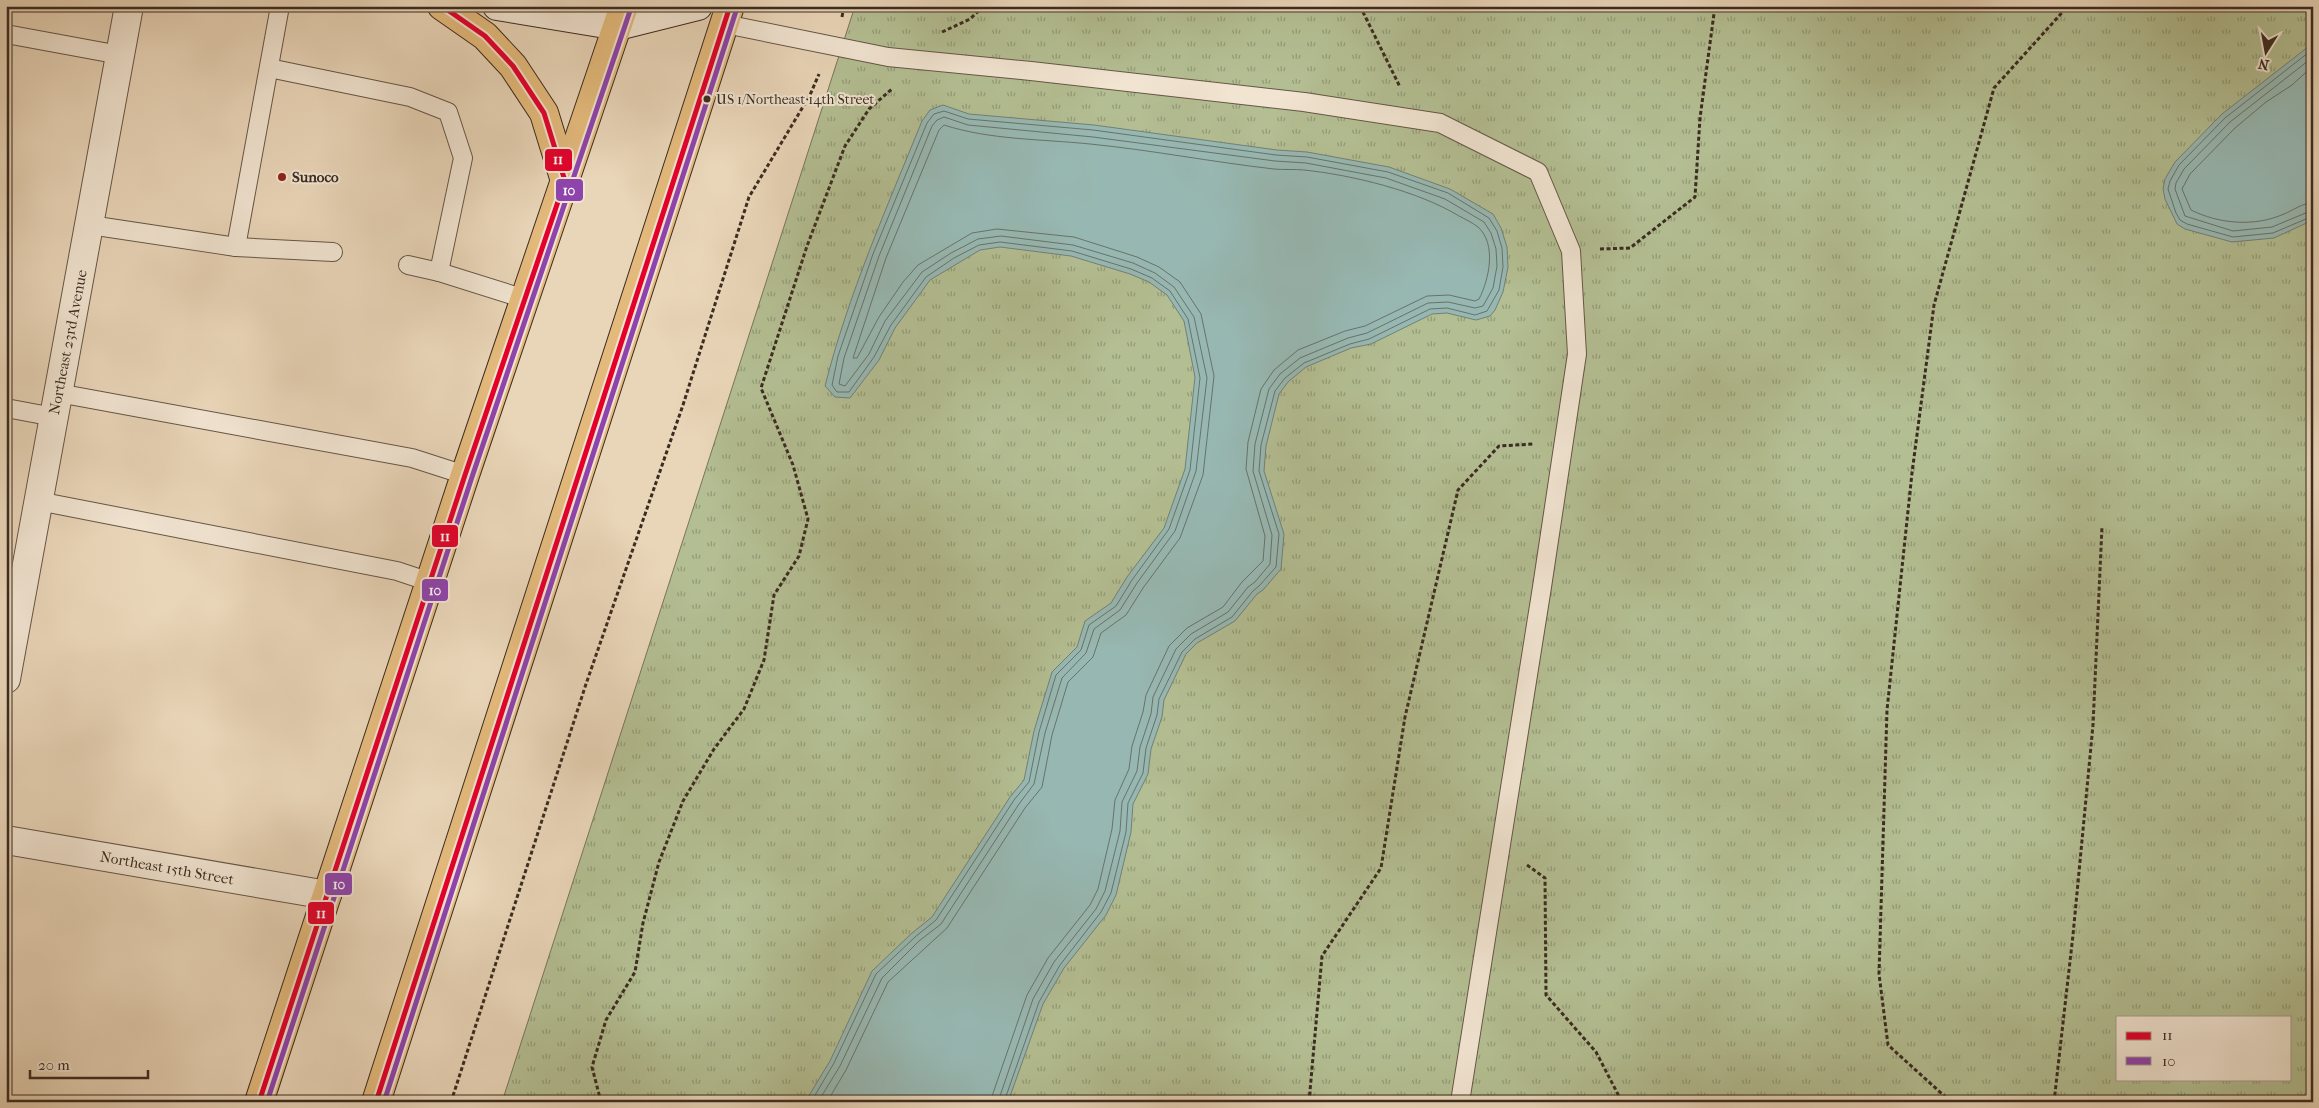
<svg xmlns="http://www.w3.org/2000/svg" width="2319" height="1108" font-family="'IM FELL French Canon',serif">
	<defs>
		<pattern id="grass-tufts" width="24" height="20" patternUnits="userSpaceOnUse" patternTransform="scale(1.25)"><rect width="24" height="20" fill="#b3be92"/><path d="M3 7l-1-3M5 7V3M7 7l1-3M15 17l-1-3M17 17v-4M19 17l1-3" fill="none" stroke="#939b77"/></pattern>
	</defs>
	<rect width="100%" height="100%" fill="#e9d5b8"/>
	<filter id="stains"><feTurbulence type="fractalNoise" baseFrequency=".004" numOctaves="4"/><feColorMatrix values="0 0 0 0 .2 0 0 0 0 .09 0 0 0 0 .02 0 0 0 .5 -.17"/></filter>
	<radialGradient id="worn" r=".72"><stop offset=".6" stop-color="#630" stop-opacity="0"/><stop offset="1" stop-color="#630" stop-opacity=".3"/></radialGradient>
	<path fill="url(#grass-tufts)" stroke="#77755a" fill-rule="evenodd" d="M 855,6 L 2313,6 L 2313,1102 L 502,1102 ZM 2118,1017 L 2290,1017 L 2290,1079 L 2118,1079 Z"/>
	<g fill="#97b8b2" stroke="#728078">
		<polygon points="2313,43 2313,220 2274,238 2232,242 2185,229 2177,224 2165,199 2163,189 2165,179 2175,162 2222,114"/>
		<path d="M 943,105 L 969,114 L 1094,125 L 1277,150 L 1307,152 L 1389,167 L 1450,189 L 1493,214 L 1501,228 L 1507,247 L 1508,267 L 1503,292 L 1495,310 L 1490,316 L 1476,320 L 1447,313 L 1432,314 L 1371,344 L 1351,348 L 1306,367 L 1288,382 L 1279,394 L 1266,446 L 1264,471 L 1284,534 L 1281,569 L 1263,590 L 1257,594 L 1235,621 L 1197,643 L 1186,654 L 1164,700 L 1162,717 L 1151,749 L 1148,774 L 1133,804 L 1131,832 L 1116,895 L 1106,915 L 1064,968 L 1043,1004 L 1008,1102 L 805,1102 L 830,1061 L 872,971 L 912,933 L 932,917 L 1010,797 L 1024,780 L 1034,731 L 1052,672 L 1077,647 L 1085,621 L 1111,603 L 1127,577 L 1164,528 L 1185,469 L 1195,377 L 1184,321 L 1167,295 L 1149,282 L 1130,274 L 1071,256 L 1000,247 L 980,250 L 930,280 L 895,328 L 879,360 L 850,398 L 835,397 L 825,386 C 848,295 887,207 922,121 L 930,110 Z"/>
	</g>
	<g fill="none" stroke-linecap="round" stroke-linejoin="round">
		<g stroke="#69726a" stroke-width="1">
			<polyline points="2313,49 2225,118 2179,165 2170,181 2168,189 2176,213 2180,220 2187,224 2233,237 2273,233 2313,216"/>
			<polyline points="2313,57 2230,122 2184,169 2176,183 2175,189 2185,216 2233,231 2272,227 2313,210"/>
			<path d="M 2313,66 L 2292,85 L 2266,102 L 2235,128 L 2190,174 L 2182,189 L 2191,210 C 2219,224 2255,227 2284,214 C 2294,210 2302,203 2313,203"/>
			<polyline points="811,1102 834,1063 876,974 915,937 936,920 1014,800 1029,782 1039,732 1056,675 1081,650 1089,625 1116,606 1132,580 1169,529 1190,470 1200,378 1188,319 1170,291 1152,278 1131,269 1072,251 1000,242 979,245 954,258 926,277 891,325 874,357 849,392 837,392 832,385 838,356 873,254 927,123 934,114 944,111 968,119 1093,130 1276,155 1307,157 1388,172 1448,193 1489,218 1497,231 1502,248 1503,267 1499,290 1487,311 1475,315 1447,308 1430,309 1369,339 1350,344 1304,363 1285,378 1275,391 1261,445 1259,471 1279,534 1276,567 1259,586 1253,591 1232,617 1195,639 1182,652 1159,699 1157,715 1146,748 1143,773 1128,803 1126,832 1111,893 1101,912 1060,965 1039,1002 1004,1102"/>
			<polyline points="818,1102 840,1066 882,978 919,941 941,924 1019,804 1034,784 1045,733 1062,678 1086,653 1094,629 1120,610 1137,583 1175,531 1196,471 1207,378 1194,317 1174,287 1155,273 1133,263 1073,245 1001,236 978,239 951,253 922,272 885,321 869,354 845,386 839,384 844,358 879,256 932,126 937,120 944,117 968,125 1093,137 1275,161 1306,163 1386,178 1445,199 1484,222 1491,233 1496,249 1497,266 1493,288 1483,306 1475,308 1448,302 1428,303 1367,333 1348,338 1300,358 1280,374 1269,389 1255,444 1253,471 1272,535 1270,564 1255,582 1248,587 1228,612 1191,634 1176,649 1153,697 1151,714 1140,747 1137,771 1122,802 1120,831 1105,891 1096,909 1054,962 1033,999 998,1102"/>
			<path d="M 827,1102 L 846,1070 L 888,982 L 947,928 L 1025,808 L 1042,787 L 1052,735 L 1068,682 L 1093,657 L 1101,633 L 1126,615 L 1143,588 L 1180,538 L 1203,475 L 1214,376 L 1201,314 L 1180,282 L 1159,267 L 1137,257 L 1074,237 L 997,229 L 972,233 L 918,265 L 903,282 L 879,317 L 857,358 L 853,358 L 886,258 L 939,130 L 944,125 C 990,140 1042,139 1090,144 C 1151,150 1212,162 1274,169 C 1284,170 1294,169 1304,170 C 1352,175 1418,191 1459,216 C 1465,219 1473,223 1478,227 C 1497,244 1489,280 1479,299 L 1475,301 L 1449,295 L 1427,296 L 1365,326 L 1345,331 L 1298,350 L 1274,370 L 1261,389 L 1248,442 L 1246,469 L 1265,536 L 1263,561 L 1242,582 L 1223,607 L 1187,628 L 1169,646 L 1146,695 L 1143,712 L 1132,746 L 1129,769 L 1115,800 L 1112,829 L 1098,889 L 1090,905 L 1048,958 L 1027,995 L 990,1102"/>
		</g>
		<g stroke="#665647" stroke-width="20">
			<g id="service">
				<polyline points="725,24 888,57 1031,71 1304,102 1440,123 1538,172 1571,251 1577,354 1542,587 1460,1102"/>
				<polyline points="6,34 120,55"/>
				<polyline points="269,68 410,97 448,112 463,158 439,272 525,299"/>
				<polyline points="90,225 236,247 280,6"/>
				<polyline points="236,247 333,252"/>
				<polyline points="408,265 439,272"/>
				<polyline points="58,393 412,458 465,475"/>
				<polyline points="6,408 54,417"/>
				<polyline points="38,501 397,571 430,582"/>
			</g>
		</g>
		<g stroke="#665647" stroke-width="30">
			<g id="minor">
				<polyline points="6,679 129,6"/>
				<polyline points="6,840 327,895"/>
			</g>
		</g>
		<g stroke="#3b2c21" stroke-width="30">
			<polyline id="secondary" points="497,6 618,26 698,6"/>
		</g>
		<g stroke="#3b2c21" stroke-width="30">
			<g id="primary">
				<polyline points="442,6 485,36 513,66 544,113 565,181"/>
				<polyline points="259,1102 465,475 624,6"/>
				<polyline points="376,1102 730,6"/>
			</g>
		</g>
		<g stroke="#3b2c21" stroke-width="3" stroke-dasharray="4 2.5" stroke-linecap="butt">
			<polyline points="1360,6 1400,87"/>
			<polyline points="842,17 844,6"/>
			<polyline points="942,32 970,19 984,6"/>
			<polyline points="1600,249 1630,248 1695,197 1700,118 1715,6"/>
			<polyline points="1527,865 1545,878 1546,995 1596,1052 1622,1102"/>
			<polyline points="451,1102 586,684 683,405 749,197 810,95 819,74"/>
			<polyline points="601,1102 592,1067 606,1020 635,972 643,923 659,862 683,801 714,749 744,709 764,660 774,595 799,556 808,519 793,465 761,388 807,246 845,146 869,109 893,88"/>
			<polyline points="1309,1102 1322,956 1381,868 1405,717 1458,490 1499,446 1533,444"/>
			<polyline points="1951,1102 1888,1045 1879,974 1887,710 1912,473 1934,305 1994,88 2068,6"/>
			<polyline points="2054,1102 2073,935 2093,725 2102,526"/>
		</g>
		<use href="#service" stroke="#f1e4d1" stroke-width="18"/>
		<use href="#minor" stroke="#f1e4d1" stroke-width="28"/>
		<use href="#secondary" stroke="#f1e4d1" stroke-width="28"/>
		<use href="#primary" stroke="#e4ba7c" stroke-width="28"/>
		<g stroke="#f1e4d1" stroke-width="9">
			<g id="bus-1">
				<polyline points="259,1102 465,475 565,181 544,113 513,66 485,36 442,6"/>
				<polyline points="376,1102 730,6"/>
			</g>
		</g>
		<g stroke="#f1e4d1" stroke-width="9">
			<g id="bus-2">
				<polyline points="267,1102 472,477 631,8"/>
				<polyline points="384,1102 737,8"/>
			</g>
		</g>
		<use href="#bus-1" stroke="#e4002b" stroke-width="5"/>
		<use href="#bus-2" stroke="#8e44ad" stroke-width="5"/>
	</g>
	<circle fill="#3b2c21" stroke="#f1e4d1" stroke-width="2" cx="707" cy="99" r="4.5"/>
	<circle fill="#8f2418" stroke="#f1e4d1" stroke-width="2" cx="282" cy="177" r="5"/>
	<g text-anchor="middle" stroke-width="4" stroke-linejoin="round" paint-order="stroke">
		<g font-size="14" fill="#3b2c21" stroke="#f1e4d1" text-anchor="start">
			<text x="716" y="104">US 1/Northeast 14th Street</text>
		</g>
		<g font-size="15" font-weight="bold" fill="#3b2c21" stroke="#f1e4d1" text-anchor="start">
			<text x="292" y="182">Sunoco</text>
		</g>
		<g font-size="15" fill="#3b2c21" stroke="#f1e4d1">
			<text transform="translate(68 342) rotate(-79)" y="5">Northeast 23rd Avenue</text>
			<text transform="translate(167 868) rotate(10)" y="5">Northeast 15th Street</text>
		</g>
	</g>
	<g stroke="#f1e4d1" stroke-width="2">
		<rect x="544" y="148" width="29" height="24" rx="5" fill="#e4002b"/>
		<rect x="555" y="178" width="29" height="24" rx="5" fill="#8e44ad"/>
		<rect x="431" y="524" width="28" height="24" rx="5" fill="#e4002b"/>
		<rect x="421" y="578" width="28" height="24" rx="5" fill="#8e44ad"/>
		<rect x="324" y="872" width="29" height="24" rx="5" fill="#8e44ad"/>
		<rect x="307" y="901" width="28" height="24" rx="5" fill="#e4002b"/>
	</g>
	<g font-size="14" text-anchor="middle" font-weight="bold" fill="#fff">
		<text x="558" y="164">11</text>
		<text x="569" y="195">10</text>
		<text x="445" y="541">11</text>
		<text x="435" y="595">10</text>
		<text x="339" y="889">10</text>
		<text x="321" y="918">11</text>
	</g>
	<rect width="2319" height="1108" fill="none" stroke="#e9d5b8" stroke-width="25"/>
	<rect x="8" y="8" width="2304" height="1093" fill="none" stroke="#3b2c21" stroke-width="2.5"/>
	<rect x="12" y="12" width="2294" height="1083" fill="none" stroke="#3b2c21"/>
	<rect x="2116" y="1016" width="175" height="65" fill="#f1e4d1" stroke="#a89a8b"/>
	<rect x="2126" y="1032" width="25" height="8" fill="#e4002b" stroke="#a89a8b"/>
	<text x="2162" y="1040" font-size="15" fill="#3b2c21">11</text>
	<rect x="2126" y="1057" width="25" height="8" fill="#8e44ad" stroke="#a89a8b"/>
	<text x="2162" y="1066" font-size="15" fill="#3b2c21">10</text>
	<g transform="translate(2266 52) rotate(191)" stroke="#f1e4d1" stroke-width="4" paint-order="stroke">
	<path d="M0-4L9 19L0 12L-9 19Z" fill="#3b2c21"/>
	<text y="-8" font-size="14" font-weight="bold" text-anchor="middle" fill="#3b2c21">N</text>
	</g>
	<path d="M30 1070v8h118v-8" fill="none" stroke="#3b2c21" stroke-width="2.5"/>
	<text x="38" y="1070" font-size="15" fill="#3b2c21" stroke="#f1e4d1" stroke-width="4" paint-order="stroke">20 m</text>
	<rect width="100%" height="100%" filter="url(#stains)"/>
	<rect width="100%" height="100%" fill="url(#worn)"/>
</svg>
